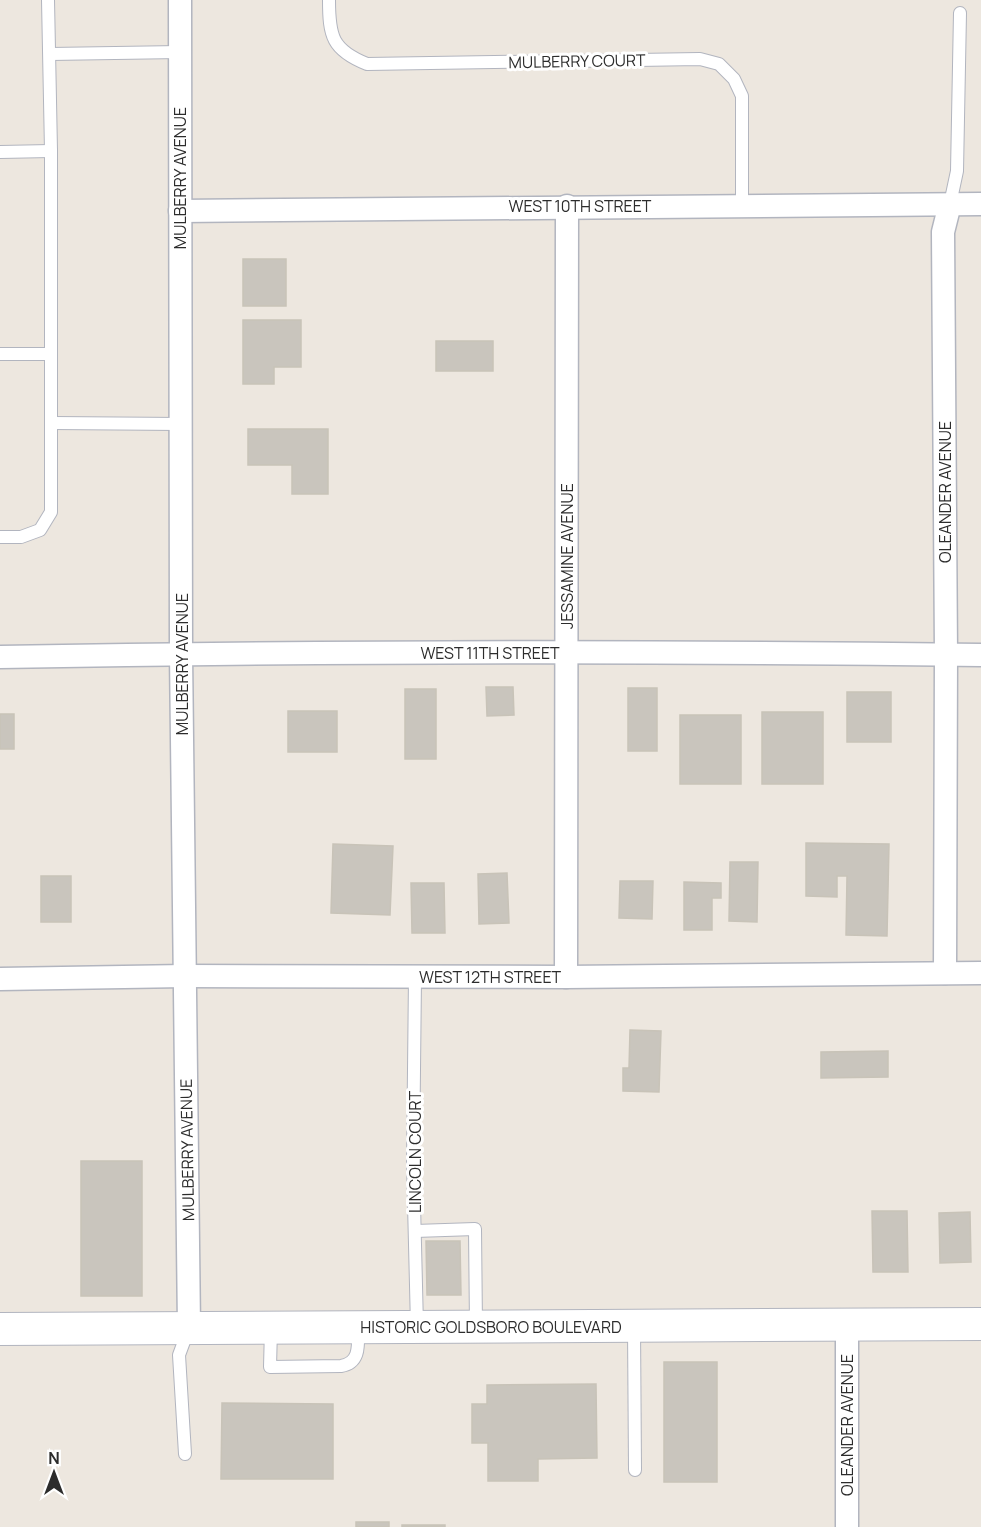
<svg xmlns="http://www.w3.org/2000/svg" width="981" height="1527" font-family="Manrope,sans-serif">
	<rect width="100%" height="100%" fill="#ede7df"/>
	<g fill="#c9c5bd" stroke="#c8c3b8" stroke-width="1.5">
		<rect x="243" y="259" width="43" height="47"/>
		<polygon points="243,320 301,320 301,367 274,367 274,384 243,384"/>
		<rect x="436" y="341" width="57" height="30"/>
		<polygon points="248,429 328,429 328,494 292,494 292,465 248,465"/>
		<polygon points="486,687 513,687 514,715 487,716"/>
		<rect x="628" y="688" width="29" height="63"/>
		<rect x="405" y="689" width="31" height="70"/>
		<rect x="847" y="692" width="44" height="50"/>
		<rect x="288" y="711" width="49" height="41"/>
		<rect x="762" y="712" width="61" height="72"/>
		<rect x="0" y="714" width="14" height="35"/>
		<rect x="680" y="715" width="61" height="69"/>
		<polygon points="806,843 889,844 887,936 846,935 847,876 837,876 837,897 806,896"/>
		<polygon points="333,844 393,846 390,915 331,913"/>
		<polygon points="730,862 758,862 757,922 729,921"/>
		<polygon points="507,873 509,923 479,924 478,874"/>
		<rect x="41" y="876" width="30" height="46"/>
		<polygon points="620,881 653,881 652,919 619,918"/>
		<polygon points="684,882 721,883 721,898 712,898 712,930 684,930"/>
		<polygon points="411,883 444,883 445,933 412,933"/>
		<polygon points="630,1030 661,1031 659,1092 623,1091 623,1068 629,1068"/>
		<polygon points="888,1051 888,1077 821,1078 821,1052"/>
		<rect x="81" y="1161" width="61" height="135"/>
		<polygon points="872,1211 907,1211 908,1272 873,1272"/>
		<polygon points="970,1212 971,1262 940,1263 939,1213"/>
		<polygon points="426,1241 460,1241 461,1295 427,1295"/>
		<rect x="664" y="1362" width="53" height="120"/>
		<polygon points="596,1384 597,1458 538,1459 538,1481 488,1481 488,1443 472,1443 472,1404 487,1404 487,1385"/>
		<polygon points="222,1403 333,1404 333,1479 221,1479"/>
		<rect x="356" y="1522" width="33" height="5"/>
		<rect x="402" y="1525" width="43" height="2"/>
	</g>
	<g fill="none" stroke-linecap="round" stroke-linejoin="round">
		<g stroke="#b2b5bf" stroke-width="14">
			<g id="lane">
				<path d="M 329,0 C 329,36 332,50 367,64 L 700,59 L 719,64 L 734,79 L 742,96 L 742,206"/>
				<polyline points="50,54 180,52"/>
				<polyline points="0,152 51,151"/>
				<polyline points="950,204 957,171 960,13"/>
				<polyline points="0,354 50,354"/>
				<polyline points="52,423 181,424"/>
				<polyline points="0,537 21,537 40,530 51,512 51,151 48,0"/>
				<polyline points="415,977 413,1163 417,1326"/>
				<polyline points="415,1231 475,1229 476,1326"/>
				<polyline points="634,1327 635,1470"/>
				<path d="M 271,1329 L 270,1367 L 341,1366 C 361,1363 358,1344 358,1328"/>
				<polyline points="185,1454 179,1355 189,1328"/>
			</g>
		</g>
		<g stroke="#b2b5bf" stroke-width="25">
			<g id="street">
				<polyline points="180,0 181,654 189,1328"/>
				<polyline points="180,211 981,204"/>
				<path d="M 0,657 C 327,651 654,651 981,655"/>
				<polyline points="945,973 946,654 943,232 950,204"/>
				<polyline points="566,977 567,206"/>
				<polyline points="0,979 185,976 566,977 981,973"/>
				<polyline points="847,1527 847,1324"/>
			</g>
		</g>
		<g stroke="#b2b5bf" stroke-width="34">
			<polyline id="secondary" points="0,1329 981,1324"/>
		</g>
		<use href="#lane" stroke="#fff" stroke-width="12"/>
		<use href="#street" stroke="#fff" stroke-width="22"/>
		<use href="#secondary" stroke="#fff" stroke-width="32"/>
	</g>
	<g text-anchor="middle" stroke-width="6" stroke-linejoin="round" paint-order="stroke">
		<g font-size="16" fill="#2c2c2c" stroke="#fff">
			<text transform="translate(577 61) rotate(-1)" y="6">MULBERRY COURT</text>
			<text transform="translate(180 178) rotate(-90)" y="6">MULBERRY AVENUE</text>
			<text x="580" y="212">WEST 10TH STREET</text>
			<text transform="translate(945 492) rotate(-90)" y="6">OLEANDER AVENUE</text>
			<text transform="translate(567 556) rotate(-90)" y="6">JESSAMINE AVENUE</text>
			<text x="490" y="659">WEST 11TH STREET</text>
			<text transform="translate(182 664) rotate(-90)" y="6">MULBERRY AVENUE</text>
			<text x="490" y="983">WEST 12TH STREET</text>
			<text transform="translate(187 1150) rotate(-91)" y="6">MULBERRY AVENUE</text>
			<text transform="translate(415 1152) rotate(-90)" y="6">LINCOLN COURT</text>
			<text x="491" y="1333">HISTORIC GOLDSBORO BOULEVARD</text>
			<text transform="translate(847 1425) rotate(-90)" y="6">OLEANDER AVENUE</text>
		</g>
	</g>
	<g transform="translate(54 1473)" stroke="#ffffff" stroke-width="4.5" paint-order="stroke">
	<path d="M0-4.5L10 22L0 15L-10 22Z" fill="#2c2c2c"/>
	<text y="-9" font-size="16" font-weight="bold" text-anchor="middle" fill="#2c2c2c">N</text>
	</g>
</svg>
